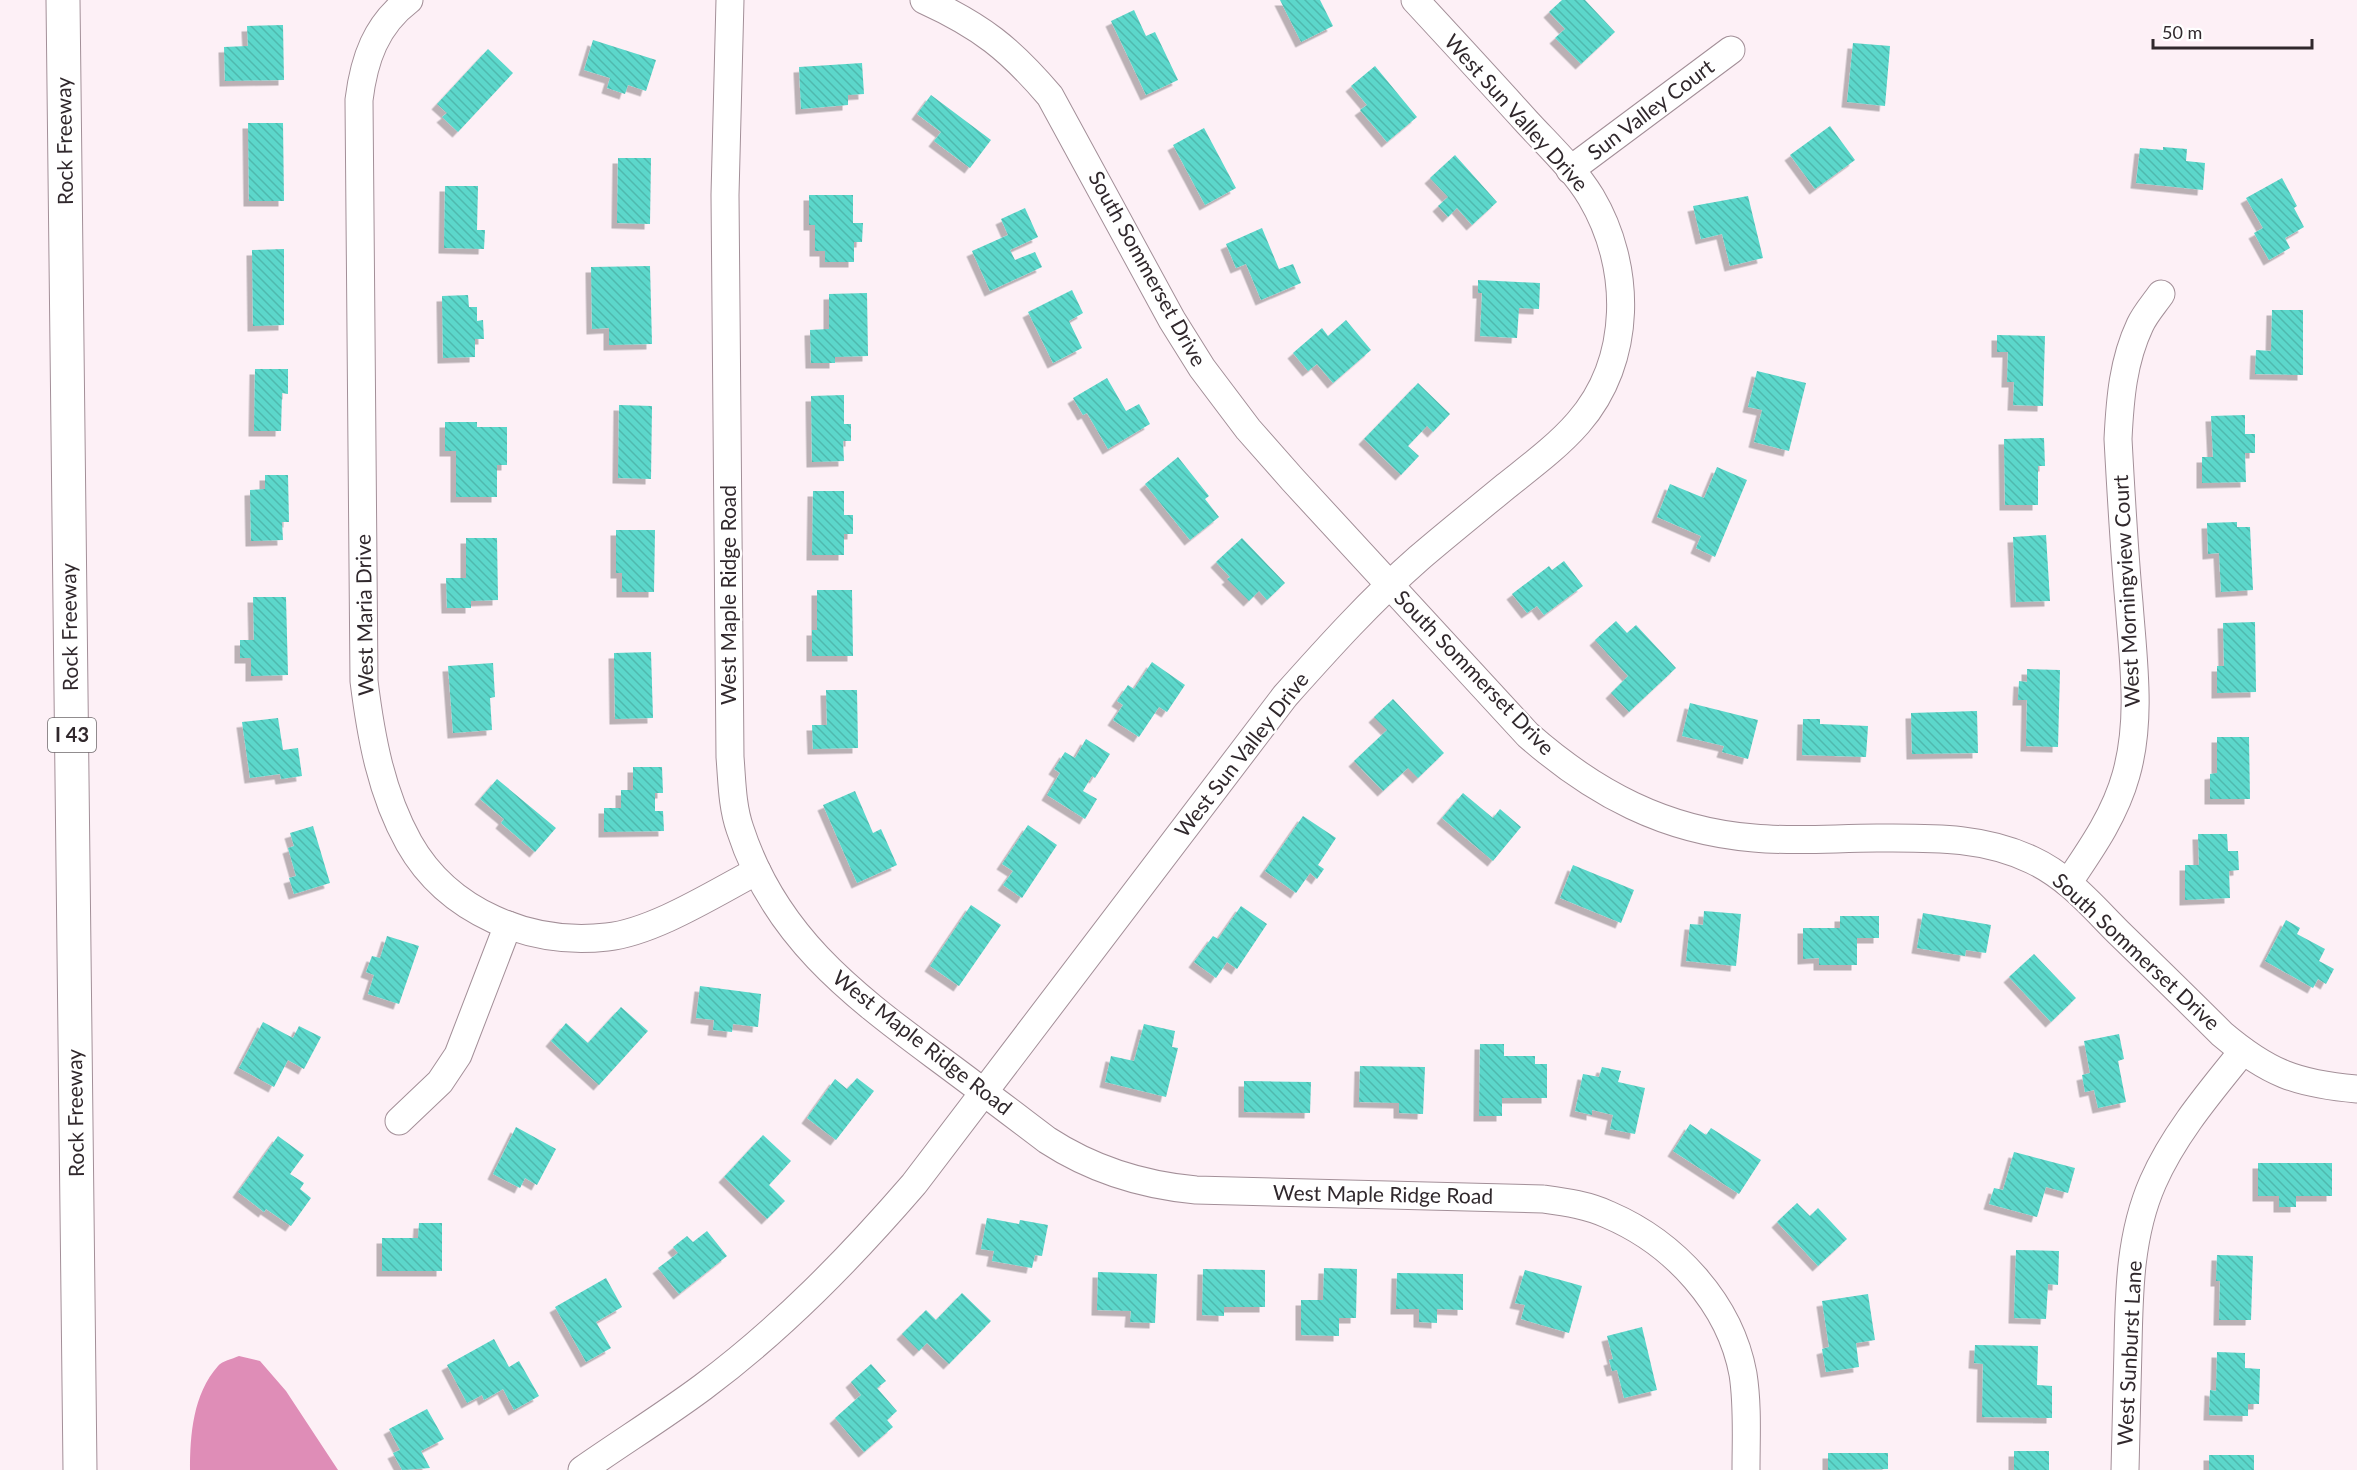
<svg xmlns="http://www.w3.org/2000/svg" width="2357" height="1470" font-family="Lato,sans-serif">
	<defs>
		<pattern id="building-back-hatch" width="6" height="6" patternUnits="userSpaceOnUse" patternTransform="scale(1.5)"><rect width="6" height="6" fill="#5bd7cb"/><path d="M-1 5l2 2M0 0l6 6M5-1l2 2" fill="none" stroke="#4fb9ae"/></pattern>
		<filter id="shadow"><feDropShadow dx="-5.5" dy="5.5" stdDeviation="0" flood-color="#0004"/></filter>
	</defs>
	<rect width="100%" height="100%" fill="#fdf0f6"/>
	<path fill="#df8db7" d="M 239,1356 L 260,1361 L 286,1391 L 338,1470 L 190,1470 C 190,1435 193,1394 218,1366 C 222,1361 232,1359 239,1356 Z"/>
	<g fill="url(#building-back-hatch)" filter="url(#shadow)">
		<polygon points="1280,0 1320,0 1333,26 1301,42"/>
		<polygon points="1562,0 1585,0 1615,32 1581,64 1555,38 1565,29 1549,12"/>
		<polygon points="1134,10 1146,36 1155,32 1178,80 1146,95 1111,21"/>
		<polygon points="283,25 284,80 225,81 224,47 248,46 247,26"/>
		<polygon points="593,40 656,60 646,91 628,85 625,94 607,88 610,78 584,70"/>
		<polygon points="1853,43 1890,46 1885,106 1847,102"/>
		<polygon points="488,49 513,73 458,132 442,117 447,113 437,104"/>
		<polygon points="862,63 864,94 848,95 848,105 801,109 799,67"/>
		<polygon points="1375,66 1417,117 1387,142 1360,110 1367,105 1351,86"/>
		<polygon points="931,95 991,140 970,168 934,141 941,132 917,114"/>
		<polygon points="248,123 283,123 284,201 249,201"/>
		<polygon points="1830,126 1855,160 1815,189 1790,155"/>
		<polygon points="1204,128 1236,188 1205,205 1173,145"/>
		<polygon points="2163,147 2187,149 2186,161 2205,163 2203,190 2136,183 2140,148 2163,150"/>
		<polygon points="1455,155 1497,202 1472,225 1457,208 1448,217 1438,206 1448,197 1430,178"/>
		<polygon points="618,158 651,158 650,224 617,223"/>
		<polygon points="2282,178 2297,206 2294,208 2304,227 2285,238 2290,248 2269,260 2254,233 2263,228 2246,198"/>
		<polygon points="445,186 478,186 477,230 485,230 484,249 444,248"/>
		<polygon points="809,195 853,195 853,223 863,223 862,242 854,242 854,262 825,262 825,251 815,251 815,225 809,225"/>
		<polygon points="1748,196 1763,258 1730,266 1722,234 1701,239 1693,206"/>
		<polygon points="1025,208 1038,237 1010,250 1015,260 1035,252 1042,267 990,291 972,251 1008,235 1001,219"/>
		<polygon points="1262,228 1279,269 1293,264 1301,283 1261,300 1246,264 1236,268 1226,244"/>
		<polygon points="284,249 284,325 253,326 252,250"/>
		<polygon points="650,266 652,344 609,345 609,328 592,329 591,267"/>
		<polygon points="1478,280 1540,283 1539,309 1519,308 1517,338 1480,336 1482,293 1478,293"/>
		<polygon points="1072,290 1083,313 1069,321 1082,348 1053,363 1028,312"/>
		<polygon points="867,293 868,356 835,357 835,363 811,363 810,330 829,329 829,294"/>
		<polygon points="468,295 469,307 477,307 477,321 483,320 484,339 475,339 475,357 443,358 442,296"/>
		<polygon points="2272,310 2303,310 2303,375 2255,374 2256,350 2271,351"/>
		<polygon points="1346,320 1371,350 1333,383 1317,364 1308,371 1293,353 1322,328 1328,336"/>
		<polygon points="1997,335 2045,336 2043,406 2013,405 2014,382 2007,382 2008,352 1997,352"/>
		<polygon points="255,369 288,369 288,394 282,393 281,431 254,431"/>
		<polygon points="1757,371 1806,383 1789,451 1754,442 1762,410 1748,407"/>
		<polygon points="1107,378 1126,411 1139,404 1150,424 1108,449 1087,413 1083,415 1073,398"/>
		<polygon points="1418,383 1450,414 1433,432 1427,426 1408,446 1419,456 1401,475 1364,439"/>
		<polygon points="844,395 844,424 851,424 851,441 843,441 844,461 812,462 811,396"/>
		<polygon points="619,405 652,406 651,479 618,478"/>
		<polygon points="2245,415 2245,434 2255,434 2255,453 2245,453 2246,482 2202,483 2202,457 2213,457 2211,416"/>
		<polygon points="445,422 477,422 477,427 507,427 507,465 497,465 497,497 456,497 456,451 445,451"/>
		<polygon points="2044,438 2045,466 2038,466 2038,505 2005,505 2004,439"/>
		<polygon points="1178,457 1209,496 1205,499 1219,517 1190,540 1145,484"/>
		<polygon points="1717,467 1747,480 1715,557 1696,548 1701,536 1657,517 1670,484 1704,498"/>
		<polygon points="265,475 288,475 289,522 282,522 283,540 251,541 250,490 265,489"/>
		<polygon points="813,491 844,491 844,515 853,515 853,534 844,534 844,555 812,555"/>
		<polygon points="2237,522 2237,527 2250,527 2253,590 2221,592 2219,553 2208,554 2207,523"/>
		<polygon points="616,530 655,530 654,592 622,592 622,573 616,573"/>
		<polygon points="2046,535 2050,601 2016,602 2013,537"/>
		<polygon points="466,538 497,538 498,600 471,601 471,608 447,608 446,578 466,578"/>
		<polygon points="1242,538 1285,583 1267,600 1259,591 1249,601 1227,579 1230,577 1216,562"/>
		<polygon points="1564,561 1583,586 1544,615 1537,606 1527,613 1512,594 1549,566 1552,570"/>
		<polygon points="817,590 852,590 853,656 812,656 812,630 817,630"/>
		<polygon points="253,597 286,597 288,675 251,676 251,658 240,658 240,640 254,640"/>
		<polygon points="1616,621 1627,633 1636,625 1676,668 1629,712 1611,693 1628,676 1595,640"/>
		<polygon points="2255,622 2256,692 2217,693 2217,666 2224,666 2223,623"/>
		<polygon points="651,652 653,718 615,719 614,653"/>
		<polygon points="1152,662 1185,685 1167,712 1159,707 1139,737 1113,720 1123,705 1117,701 1128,685 1134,689"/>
		<polygon points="493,663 495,697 490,698 492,730 453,733 448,666"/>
		<polygon points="2027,669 2060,670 2058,747 2026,746 2027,700 2018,700 2019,681 2027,682"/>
		<polygon points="826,690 857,690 858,748 813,749 812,725 827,725"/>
		<polygon points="1393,699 1444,753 1418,778 1408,768 1383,791 1354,761 1387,730 1374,717"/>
		<polygon points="1690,703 1758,720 1748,759 1722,752 1724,746 1682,736"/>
		<polygon points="1977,711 1978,753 1912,754 1911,713"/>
		<polygon points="278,718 283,750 298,748 302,776 281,779 280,774 250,778 242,722"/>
		<polygon points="1803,719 1820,719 1820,724 1868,726 1866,757 1802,755"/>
		<polygon points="2217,737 2249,737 2250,799 2210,799 2210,774 2217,773"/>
		<polygon points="1086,739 1110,754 1095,778 1092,776 1083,791 1097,799 1085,819 1047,795 1060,773 1054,769 1065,752 1075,758"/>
		<polygon points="633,767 662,767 663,793 655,793 655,811 663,811 664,831 604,832 604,808 621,808 621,790 633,790"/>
		<polygon points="497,779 556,828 535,852 501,823 504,819 480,799"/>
		<polygon points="855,791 873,833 881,829 897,865 857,883 823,805"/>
		<polygon points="1463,793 1493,818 1500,809 1521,827 1493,861 1442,818"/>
		<polygon points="1303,816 1336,838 1318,865 1324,869 1317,879 1310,873 1296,893 1265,871"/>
		<polygon points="1028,825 1057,845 1022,898 1003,885 1013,871 1002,864"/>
		<polygon points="313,826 330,883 294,894 289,878 296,876 288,848 294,846 290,833"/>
		<polygon points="2198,834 2227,834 2228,851 2238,851 2239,870 2229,871 2230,898 2185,900 2185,865 2199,865"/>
		<polygon points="1573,865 1634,890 1621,923 1560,898"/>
		<polygon points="971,905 1001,925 959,986 930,966"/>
		<polygon points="1241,906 1267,924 1237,969 1227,962 1216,978 1194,962 1213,936 1218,939"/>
		<polygon points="1704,911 1741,914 1736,966 1686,961 1690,924 1703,925"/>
		<polygon points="1923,913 1991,925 1986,953 1966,950 1965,956 1917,948"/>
		<polygon points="1840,916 1879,916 1879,938 1857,938 1857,965 1819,965 1819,958 1803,959 1803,928 1840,928"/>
		<polygon points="2286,920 2300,928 2297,934 2325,949 2319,961 2334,969 2326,984 2318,979 2313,988 2265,961"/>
		<polygon points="387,936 419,946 399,1004 368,994 374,975 366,972 372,956 380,958"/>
		<polygon points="2034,954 2076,998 2051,1022 2009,977"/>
		<polygon points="700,986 761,994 758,1027 733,1024 732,1032 713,1030 714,1020 696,1018"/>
		<polygon points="621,1007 648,1031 599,1085 551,1041 566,1023 588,1043"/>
		<polygon points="263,1022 293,1038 299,1026 321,1037 304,1069 288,1060 274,1087 239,1068"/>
		<polygon points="1144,1024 1175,1031 1172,1047 1178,1048 1166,1097 1105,1082 1111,1056 1134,1061"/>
		<polygon points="2119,1034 2124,1059 2118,1061 2126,1102 2098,1108 2094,1090 2085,1092 2082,1075 2090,1073 2084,1041"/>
		<polygon points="1480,1044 1504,1044 1504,1056 1535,1056 1535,1064 1547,1064 1547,1098 1502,1098 1502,1116 1479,1116"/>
		<polygon points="1360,1066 1425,1067 1423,1114 1399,1113 1399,1103 1359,1102"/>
		<polygon points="1602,1067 1621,1071 1618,1082 1645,1088 1635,1134 1610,1129 1613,1115 1592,1110 1592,1115 1575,1111 1583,1074 1599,1077"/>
		<polygon points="857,1078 874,1091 836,1140 807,1118 835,1079 847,1089"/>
		<polygon points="1244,1081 1311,1082 1310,1113 1244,1112"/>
		<polygon points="1690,1124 1706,1135 1711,1128 1761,1160 1739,1194 1673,1151"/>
		<polygon points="516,1127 556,1149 537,1185 525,1178 520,1188 493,1174"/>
		<polygon points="763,1135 791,1161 769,1185 785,1201 767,1219 724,1177"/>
		<polygon points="278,1136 304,1155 290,1174 304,1183 300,1189 311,1198 291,1226 266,1209 264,1212 238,1192"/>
		<polygon points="2014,1152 2075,1168 2068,1193 2046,1187 2037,1217 1989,1204 1994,1188 2003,1190"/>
		<polygon points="2258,1163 2332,1163 2332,1196 2296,1196 2296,1207 2279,1207 2279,1196 2258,1196"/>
		<polygon points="1797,1203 1810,1216 1818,1208 1847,1239 1818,1266 1777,1222"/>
		<polygon points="987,1218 1019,1224 1020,1220 1048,1225 1042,1256 1035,1255 1032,1268 992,1261 994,1251 981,1249"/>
		<polygon points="419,1223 442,1223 442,1271 382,1271 382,1238 418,1238"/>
		<polygon points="707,1231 727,1256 679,1294 658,1268 678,1253 673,1247 687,1236 693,1242"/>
		<polygon points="2016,1250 2059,1251 2058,1285 2048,1284 2046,1319 2014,1318"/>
		<polygon points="2217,1255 2253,1256 2251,1320 2219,1320 2220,1281 2216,1281"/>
		<polygon points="1324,1268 1357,1269 1356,1318 1339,1318 1339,1336 1301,1335 1301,1300 1323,1300"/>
		<polygon points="1203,1269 1265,1270 1265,1307 1224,1307 1224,1316 1202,1315"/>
		<polygon points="1525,1270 1582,1286 1569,1333 1521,1319 1525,1305 1515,1303"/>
		<polygon points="1098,1272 1157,1274 1155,1323 1130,1322 1131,1311 1097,1310"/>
		<polygon points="1397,1273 1463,1274 1463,1310 1437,1309 1437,1323 1419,1322 1419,1309 1396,1309"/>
		<polygon points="606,1278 622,1307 596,1322 611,1348 586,1362 555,1307"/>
		<polygon points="962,1293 991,1321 949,1364 927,1343 919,1351 902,1334 926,1310 936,1320"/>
		<polygon points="1868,1294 1875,1340 1856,1343 1859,1367 1826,1372 1822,1349 1829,1347 1822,1301"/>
		<polygon points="1642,1327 1657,1390 1624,1398 1617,1370 1612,1371 1609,1360 1613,1359 1607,1336"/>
		<polygon points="494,1339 509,1367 519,1361 539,1396 514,1410 503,1389 484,1400 482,1395 467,1403 447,1365"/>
		<polygon points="1975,1345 2038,1346 2037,1385 2052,1386 2052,1418 1982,1417 1983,1364 1974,1363"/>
		<polygon points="2217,1352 2245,1353 2245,1368 2260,1369 2259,1404 2248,1404 2248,1416 2209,1415 2210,1390 2216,1391"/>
		<polygon points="871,1364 886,1381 877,1388 897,1411 887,1420 893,1427 864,1452 835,1418 861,1395 851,1382"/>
		<polygon points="427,1409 444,1439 421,1451 430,1468 402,1470 393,1453 400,1450 389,1429"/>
		<rect x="2014" y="1451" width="35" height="19"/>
		<polygon points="1828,1453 1888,1453 1888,1469 1828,1470"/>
		<rect x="2209" y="1455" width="45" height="15"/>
	</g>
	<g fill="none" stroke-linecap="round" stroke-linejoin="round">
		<g stroke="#a38f98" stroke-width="29">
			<g id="minor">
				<path d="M 409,0 C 376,25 364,59 359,100 L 364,681 C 371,737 381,793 409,843 C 448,912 530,946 607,937 C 654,932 715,893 757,871"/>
				<path d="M 730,0 L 725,195 L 730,757 C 732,781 732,806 740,829 C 774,934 849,992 934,1055 C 972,1083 1010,1112 1047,1140 C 1093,1170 1141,1185 1196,1190 L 1543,1199 C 1565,1202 1588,1205 1609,1215 C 1674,1243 1730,1303 1743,1374 C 1748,1406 1746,1438 1746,1470"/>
				<path d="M 924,0 C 981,26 1010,49 1050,96 L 1172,320 L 1202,368 L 1248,429 L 1293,480 L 1528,735 C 1594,793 1665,831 1754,838 C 1795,842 1836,838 1877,838 C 1930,838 1982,836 2032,860 C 2067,876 2092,906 2118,932 C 2153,966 2188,1000 2222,1034 C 2268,1073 2297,1084 2357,1089"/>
				<polyline points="1570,170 1731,50"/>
				<path d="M 2068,883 C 2091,849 2115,815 2126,775 C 2142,719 2133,659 2129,603 C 2124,548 2121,494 2118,439 C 2120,399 2123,361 2140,325 C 2145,314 2154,304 2161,294"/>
				<polyline points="399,1121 440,1082 458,1055 508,925"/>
				<path d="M 582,1470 C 622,1442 664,1416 703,1387 C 782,1328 850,1258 914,1184 L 1285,696 C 1327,649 1371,600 1419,558 C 1447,534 1477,510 1506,486 C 1531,466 1557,447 1578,423 C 1633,360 1632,266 1591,197 C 1574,169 1548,145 1526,121 C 1489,80 1452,40 1415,0"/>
				<path d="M 2125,1470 C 2126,1429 2127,1388 2128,1347 C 2129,1291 2130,1234 2153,1182 C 2174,1134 2210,1092 2243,1051"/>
			</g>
		</g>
		<g stroke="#a38f98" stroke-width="35">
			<polyline id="highway" points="63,0 80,1470"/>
		</g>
		<use href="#minor" stroke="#fff" stroke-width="27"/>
		<use href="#highway" stroke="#fff" stroke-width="33"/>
	</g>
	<g text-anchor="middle" stroke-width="4.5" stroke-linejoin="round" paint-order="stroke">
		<rect fill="#fff" stroke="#6e686b" stroke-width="1.5" x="48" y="718" width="48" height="34" rx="4.5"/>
		<g font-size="20" font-weight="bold" fill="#30282c">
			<text x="72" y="742">I 43</text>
		</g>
		<g font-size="21" fill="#30282c" stroke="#fff">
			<text transform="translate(1651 110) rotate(-37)" y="7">Sun Valley Court</text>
			<text transform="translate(1516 113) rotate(48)" y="7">West Sun Valley Drive</text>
			<text transform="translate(65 141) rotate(-91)" y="7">Rock Freeway</text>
			<text transform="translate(1147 269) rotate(61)" y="7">South Sommerset Drive</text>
			<text transform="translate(2127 591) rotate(-93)" y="7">West Morningview Court</text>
			<text transform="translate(729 595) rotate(-90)" y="7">West Maple Ridge Road</text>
			<text transform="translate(365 615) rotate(-91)" y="7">West Maria Drive</text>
			<text transform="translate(70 627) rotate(-91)" y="7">Rock Freeway</text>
			<text transform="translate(1474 673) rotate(46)" y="7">South Sommerset Drive</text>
			<text transform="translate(1242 755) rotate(-52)" y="7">West Sun Valley Drive</text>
			<text transform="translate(2136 952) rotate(43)" y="7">South Sommerset Drive</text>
			<text transform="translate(922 1043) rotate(38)" y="7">West Maple Ridge Road</text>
			<text transform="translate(76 1113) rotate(-91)" y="7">Rock Freeway</text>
			<text transform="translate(1383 1195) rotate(1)" y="7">West Maple Ridge Road</text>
			<text transform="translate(2130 1353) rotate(-87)" y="7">West Sunburst Lane</text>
		</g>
	</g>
	<path d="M2153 39v9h159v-9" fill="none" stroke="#30282c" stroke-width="3"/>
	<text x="2162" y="39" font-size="18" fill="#30282c" stroke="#ffffff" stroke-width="4.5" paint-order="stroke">50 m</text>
</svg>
